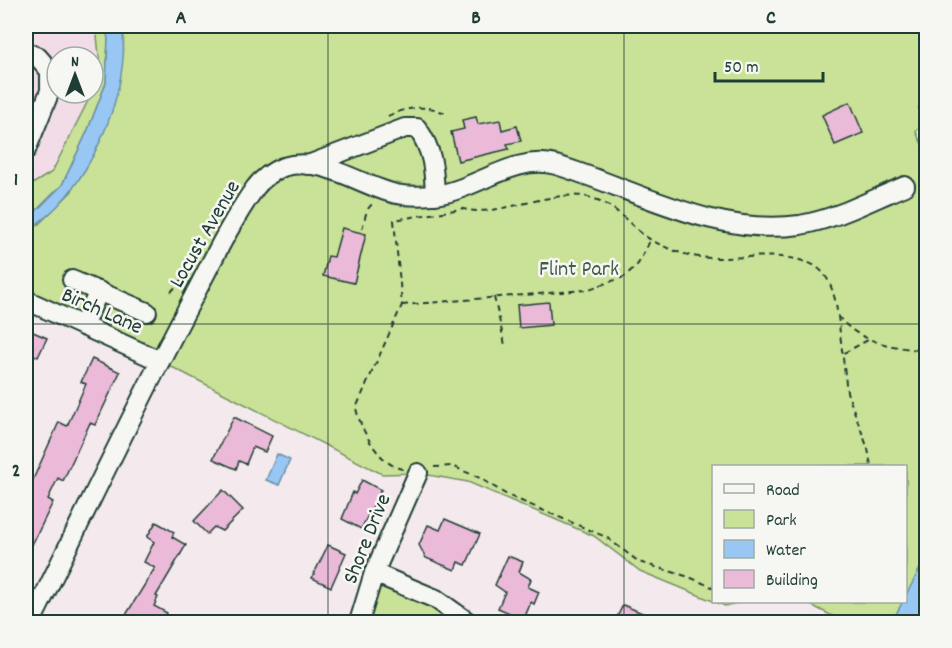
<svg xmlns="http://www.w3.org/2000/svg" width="952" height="648" font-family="Dekko,sans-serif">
	<rect width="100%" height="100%" fill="#f4eaed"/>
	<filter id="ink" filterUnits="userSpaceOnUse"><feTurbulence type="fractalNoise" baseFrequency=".0167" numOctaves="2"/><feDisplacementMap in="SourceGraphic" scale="12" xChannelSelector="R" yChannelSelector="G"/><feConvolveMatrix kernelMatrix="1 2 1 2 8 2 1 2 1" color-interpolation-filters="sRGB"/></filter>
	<g filter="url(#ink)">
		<polygon fill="#f1dce7" points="26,26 96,26 101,75 93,91 93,57 57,57 57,93 92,93 52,172 26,188"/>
		<g fill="#cae297" stroke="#749066" stroke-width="1.5">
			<polygon points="96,26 106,26 108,39 106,83 87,132 62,185 26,221 26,188 52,172 101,75"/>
			<polygon points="122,26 926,26 926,119 916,132 926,152 926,557 906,597 906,466 714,466 714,602 740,602 725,606 640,571 594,536 468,482 417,473 382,474 162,362 26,297 26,231 39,224 72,191 124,39"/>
			<polygon points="384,581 463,622 365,622 375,588"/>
			<polygon points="805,602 903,602 892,622 844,622"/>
		</g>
		<g fill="#98c7f3" stroke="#6890a7" stroke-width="1.5">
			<path d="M 106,26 L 122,26 C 133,90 85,201 26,230 L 26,221 L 62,185 L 87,132 L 106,83 L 108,39 Z"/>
			<polygon points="277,454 290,460 279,485 266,480"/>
			<polygon points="926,557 926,622 892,622"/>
		</g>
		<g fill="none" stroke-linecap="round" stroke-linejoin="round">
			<polyline stroke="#6890a7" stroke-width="4.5" points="920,108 926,115"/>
		</g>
		<g fill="#ebbad9" stroke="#1f3d34" stroke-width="1.5">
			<polygon points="850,102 863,133 835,145 822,115"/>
			<polygon points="476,117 478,124 500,120 502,130 517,126 521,141 507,144 509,149 458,161 451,132 464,129 462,120"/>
			<polygon points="342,228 366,234 354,283 323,276 328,256 334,257"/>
			<polygon points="549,302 551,325 519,328 517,305"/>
			<polygon points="26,329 47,338 38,357 26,351"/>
			<polygon points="92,359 120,372 95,425 90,423 63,481 58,478 48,499 53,502 26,557 26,495 59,422 67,426 86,384 81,382"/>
			<polygon points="234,417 272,436 265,452 253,447 246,464 239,461 236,469 213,459"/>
			<polygon points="362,480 381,490 361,529 342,519 353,492 355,494"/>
			<polygon points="223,490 243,510 222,531 214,527 207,534 194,521"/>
			<polygon points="445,519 480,534 466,565 458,562 455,570 426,558 419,545 428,525 440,530"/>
			<polygon points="156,522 174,532 172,537 186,545 156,596 158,597 154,606 167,613 162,622 129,622 124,618 155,568 144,562 154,542 147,537"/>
			<polygon points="328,545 346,553 331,587 312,578"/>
			<polygon points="508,556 523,562 519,572 531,579 528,587 539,592 534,604 531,602 524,619 498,608 505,592 495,585"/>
			<polygon points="623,605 664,622 624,622 616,619"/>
		</g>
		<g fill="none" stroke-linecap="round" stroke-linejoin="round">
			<g stroke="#1f3d34" stroke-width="22">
				<g id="minor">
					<polyline points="26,52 38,57 50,71 50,91 26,150"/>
					<path d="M 308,165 L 405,128 L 417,128 C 433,150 434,169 435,195"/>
					<polyline points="72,280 147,312"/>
					<polyline points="26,300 160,361"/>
					<polyline points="83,326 99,291"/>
					<polyline points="374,573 436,599 468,622"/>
					<path d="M 31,622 C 82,519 132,414 186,311 C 208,270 228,226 255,188 C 262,179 273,171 283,167 C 323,155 360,186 396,194 C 407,196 421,196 432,195 C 472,193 514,153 556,165 C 636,189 714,237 800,225 C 836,219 871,200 905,186"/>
					<polyline points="359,622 374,573 418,473"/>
				</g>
			</g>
			<g stroke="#1f3d34" stroke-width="2" stroke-dasharray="6 4.5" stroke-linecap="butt">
				<path d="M 388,116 C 405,108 429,103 446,114"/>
				<path d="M 461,208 C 489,220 547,191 582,196 C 610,200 622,217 642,234 C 654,243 673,251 688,255 C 726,264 769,249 806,262 C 826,268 832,286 836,304 C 837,309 837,314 839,317 C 860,344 896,347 926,351"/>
				<polyline points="362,229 367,210 372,204"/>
				<polyline points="171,292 185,276"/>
				<polyline points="494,297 505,345"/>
				<polyline points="402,305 586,290 624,277 638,264 651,239"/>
				<polyline points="838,316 847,392 868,449 871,466"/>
				<polyline points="844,353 868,340"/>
				<polyline points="434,467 452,466 480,478 507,495 606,537 639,562 689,577 714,588"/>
				<path d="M 403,469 C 380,466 360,429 356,408 L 402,305 L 394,220 L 461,209"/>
			</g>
			<use href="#minor" stroke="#f6f6f2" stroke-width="18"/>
		</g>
	</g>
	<path fill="none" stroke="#1f3d34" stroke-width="1.5" stroke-opacity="0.55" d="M 328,26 L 328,622M 624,26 L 624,622M 26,324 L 926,324"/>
	<g text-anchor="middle" stroke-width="5" stroke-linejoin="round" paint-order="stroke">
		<g font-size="22" fill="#1f3d34" stroke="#f6f6f2">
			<text transform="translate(203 233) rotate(-60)" y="8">Locust Avenue</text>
			<text transform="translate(103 309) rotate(24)" y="8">Birch Lane</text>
			<text transform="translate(365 538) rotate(-68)" y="8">Shore Drive</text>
		</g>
		<g font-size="22" fill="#415e48" stroke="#f6f6f2">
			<text x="579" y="275">Flint Park</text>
		</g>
	</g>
	<rect width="952" height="648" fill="none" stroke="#f6f6f2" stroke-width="66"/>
	<rect x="712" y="465" width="195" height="138" fill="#f6f6f2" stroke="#a0aca6" stroke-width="1.5"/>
	<rect x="724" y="484" width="30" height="9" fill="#f6f6f2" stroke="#a0aca6" stroke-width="1.5"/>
	<text x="766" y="495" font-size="18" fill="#1f3d34">Road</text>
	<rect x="724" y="510" width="30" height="18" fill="#cae297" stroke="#a0aca6" stroke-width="1.5"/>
	<text x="766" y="525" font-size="18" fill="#1f3d34">Park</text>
	<rect x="724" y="540" width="30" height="18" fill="#98c7f3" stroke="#a0aca6" stroke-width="1.5"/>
	<text x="766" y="555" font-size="18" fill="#1f3d34">Water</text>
	<rect x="724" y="570" width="30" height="18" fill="#ebbad9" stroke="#a0aca6" stroke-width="1.5"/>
	<text x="766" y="585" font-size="18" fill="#1f3d34">Building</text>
	<g transform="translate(75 75)"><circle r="28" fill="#f6f6f2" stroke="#a0aca6" stroke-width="1.5"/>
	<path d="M0-4.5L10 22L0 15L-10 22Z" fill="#1f3d34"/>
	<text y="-9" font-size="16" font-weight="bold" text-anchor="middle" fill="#1f3d34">N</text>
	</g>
	<path d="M715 72v9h108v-9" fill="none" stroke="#1f3d34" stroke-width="3"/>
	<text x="724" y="72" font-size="18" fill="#1f3d34" stroke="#f6f6f2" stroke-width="4.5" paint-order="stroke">50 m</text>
	<rect x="33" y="33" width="886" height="582" fill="none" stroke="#1f3d34" stroke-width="2"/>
	<g font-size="20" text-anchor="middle" font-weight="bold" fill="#1f3d34">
		<text x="181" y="23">A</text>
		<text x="476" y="23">B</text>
		<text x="771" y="23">C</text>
		<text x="16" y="185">1</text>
		<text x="16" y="476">2</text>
	</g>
</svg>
